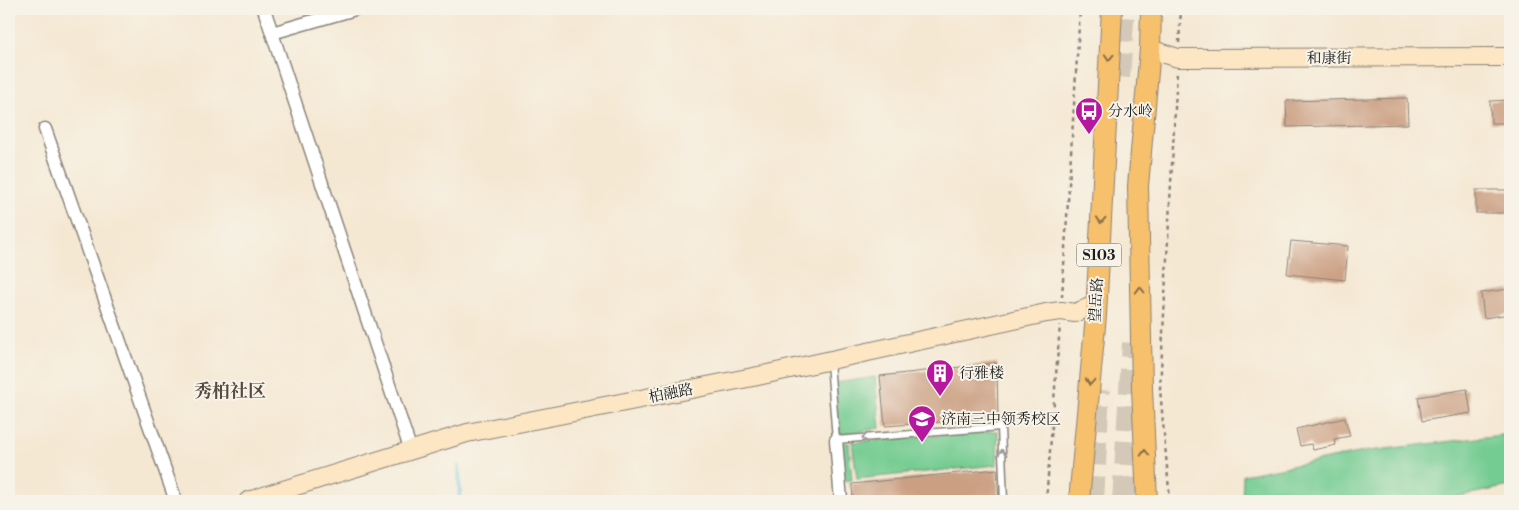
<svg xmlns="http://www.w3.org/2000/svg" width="1519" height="510" font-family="'Libre Bodoni','Noto Serif SC',serif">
	<rect width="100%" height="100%" fill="#f7f3e8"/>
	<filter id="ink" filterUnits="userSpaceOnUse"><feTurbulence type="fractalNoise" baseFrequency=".02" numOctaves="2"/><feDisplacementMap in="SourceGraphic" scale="10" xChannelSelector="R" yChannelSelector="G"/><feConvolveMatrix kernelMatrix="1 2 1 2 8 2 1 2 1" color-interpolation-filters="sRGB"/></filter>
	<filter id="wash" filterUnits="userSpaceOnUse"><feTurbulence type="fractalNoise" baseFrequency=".0096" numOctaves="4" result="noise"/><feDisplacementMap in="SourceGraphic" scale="20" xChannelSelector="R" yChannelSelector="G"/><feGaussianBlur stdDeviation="1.12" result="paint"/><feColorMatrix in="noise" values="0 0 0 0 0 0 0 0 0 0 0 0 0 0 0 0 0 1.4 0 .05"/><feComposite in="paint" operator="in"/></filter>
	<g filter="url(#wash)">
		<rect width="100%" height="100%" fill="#f5e8d3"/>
		<g fill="#74cc92" stroke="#487457">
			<polygon points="875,377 880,428 839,435 835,383"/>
			<polygon points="998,431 997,465 857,479 852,442"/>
			<polygon points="1510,434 1510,486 1435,501 1242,501 1243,475 1369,451"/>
			<polygon points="839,443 849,443 852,480 843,481"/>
		</g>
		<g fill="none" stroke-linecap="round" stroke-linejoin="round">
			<polyline stroke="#53bbd0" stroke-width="4" points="459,466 460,501"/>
		</g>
		<g id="blocks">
			<g fill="#cb9f82">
				<polygon points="1407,98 1408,124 1287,127 1286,101"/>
				<polygon points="1510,100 1510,123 1491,123 1490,101"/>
				<rect x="1476" y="190" width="34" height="23"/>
				<polygon points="1291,241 1348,246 1345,280 1287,274"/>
				<polygon points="1510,289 1510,314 1484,318 1481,293"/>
				<polygon points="997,363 998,418 885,426 880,376"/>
				<polygon points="1467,389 1471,413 1422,421 1418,397"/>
				<polygon points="1345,418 1350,436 1334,439 1336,445 1313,450 1311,444 1300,446 1296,429"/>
				<polygon points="997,469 999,501 853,501 852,484"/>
			</g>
		</g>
	</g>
	<g filter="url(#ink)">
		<use href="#blocks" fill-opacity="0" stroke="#888278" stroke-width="1"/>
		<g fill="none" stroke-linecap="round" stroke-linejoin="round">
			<g stroke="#d4c9b8" stroke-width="24" stroke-dasharray="24 12" stroke-linecap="butt">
				<polyline points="1118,77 1123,9"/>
				<polyline points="1092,501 1098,390"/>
				<polyline points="1124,501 1134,343"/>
			</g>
			<g stroke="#888278" stroke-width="9">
				<polyline id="lane" points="830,362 836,440 1001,427 1004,501"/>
			</g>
			<g stroke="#888278" stroke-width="15">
				<g id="street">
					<polyline points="264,9 411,451"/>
					<polyline points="272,33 355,9"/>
					<polyline points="45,129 176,501"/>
					<polyline points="836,440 841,501"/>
				</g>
			</g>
			<g stroke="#888278" stroke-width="20">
				<g id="secondary">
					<polyline points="1150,49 1178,58 1510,57"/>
					<polyline points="248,501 467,433 758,376 1046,313 1061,311 1075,313 1097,304"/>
				</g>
			</g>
			<g stroke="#888278" stroke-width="22">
				<g id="primary">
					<polyline points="1079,501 1096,315 1112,9"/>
					<polyline points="1147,501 1142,388 1138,186 1150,49 1151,9"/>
				</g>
			</g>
			<g stroke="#888278" stroke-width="2.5" stroke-dasharray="4 4" stroke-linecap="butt">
				<polyline points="1179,43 1181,9"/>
				<polyline points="1062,297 1080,9"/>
				<polyline points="1046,501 1060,325"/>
				<polyline points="1170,501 1160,389 1177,71"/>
			</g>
			<use href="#lane" stroke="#fff" stroke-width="6"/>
			<use href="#street" stroke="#fff" stroke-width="12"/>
			<use href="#secondary" stroke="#fce6c4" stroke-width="18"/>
			<use href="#primary" stroke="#f7c06c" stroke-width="20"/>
		</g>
		<defs><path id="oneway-chevron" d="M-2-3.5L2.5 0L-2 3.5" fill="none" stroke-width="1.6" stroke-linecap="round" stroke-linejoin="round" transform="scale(1.25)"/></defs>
		<g stroke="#8a6e44">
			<use href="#oneway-chevron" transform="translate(1109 57) rotate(93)"/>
			<use href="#oneway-chevron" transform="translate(1101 220) rotate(93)"/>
			<use href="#oneway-chevron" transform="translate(1140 290) rotate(-91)"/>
			<use href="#oneway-chevron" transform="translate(1090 382) rotate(95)"/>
			<use href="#oneway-chevron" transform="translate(1145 453) rotate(-92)"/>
		</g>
		<g stroke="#999">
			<use href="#oneway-chevron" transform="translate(865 438) rotate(175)"/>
			<use href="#oneway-chevron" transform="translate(1002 453) rotate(-92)"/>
		</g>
	</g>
	<defs>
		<g id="bus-pin" transform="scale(1.4375)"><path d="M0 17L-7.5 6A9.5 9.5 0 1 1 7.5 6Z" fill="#b5179e" stroke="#f7f3e8"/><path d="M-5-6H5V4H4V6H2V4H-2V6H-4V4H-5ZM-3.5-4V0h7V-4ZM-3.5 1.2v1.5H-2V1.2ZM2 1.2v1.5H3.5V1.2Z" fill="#fff"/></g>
		<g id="building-pin" transform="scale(1.4375)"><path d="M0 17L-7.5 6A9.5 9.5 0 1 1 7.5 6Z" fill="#b5179e" stroke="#f7f3e8"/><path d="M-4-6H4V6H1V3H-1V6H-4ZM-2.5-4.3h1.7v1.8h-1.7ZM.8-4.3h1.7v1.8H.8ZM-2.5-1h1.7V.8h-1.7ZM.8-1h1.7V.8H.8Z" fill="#fff"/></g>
		<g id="school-pin" transform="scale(1.4375)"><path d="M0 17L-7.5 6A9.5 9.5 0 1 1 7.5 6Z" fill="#b5179e" stroke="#f7f3e8"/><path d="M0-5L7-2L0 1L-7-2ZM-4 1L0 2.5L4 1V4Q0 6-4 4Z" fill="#fff"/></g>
	</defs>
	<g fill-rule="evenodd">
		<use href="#bus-pin" x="1089" y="111"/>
		<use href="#building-pin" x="940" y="373"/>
		<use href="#school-pin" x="922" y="419"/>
	</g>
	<g text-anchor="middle" stroke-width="4" stroke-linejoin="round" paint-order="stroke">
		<rect fill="#f7f3e8" stroke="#5e5c59" stroke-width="1" x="1076.5" y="243.5" width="45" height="23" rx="4"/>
		<g font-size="14" font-weight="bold" fill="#1c1c1c">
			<text x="1099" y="260">S103</text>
		</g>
		<g font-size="15" fill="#1c1c1c" stroke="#f7f3e8">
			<text x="1329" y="63">和康街</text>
			<text transform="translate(1096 300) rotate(-87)" y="5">望岳路</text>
			<text transform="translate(671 393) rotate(-11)" y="5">柏融路</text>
		</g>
		<g font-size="15" fill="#1c1c1c" stroke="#f7f3e8" text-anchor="start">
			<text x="1108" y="116">分水岭</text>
			<text x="959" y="378">行雅楼</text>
			<text x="941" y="424">济南三中领秀校区</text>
		</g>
		<g font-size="18" font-weight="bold" fill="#594a40" stroke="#f7f3e8">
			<text x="230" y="397">秀柏社区</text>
		</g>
	</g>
	<rect width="1519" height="510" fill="none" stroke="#f7f3e8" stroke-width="30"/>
</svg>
